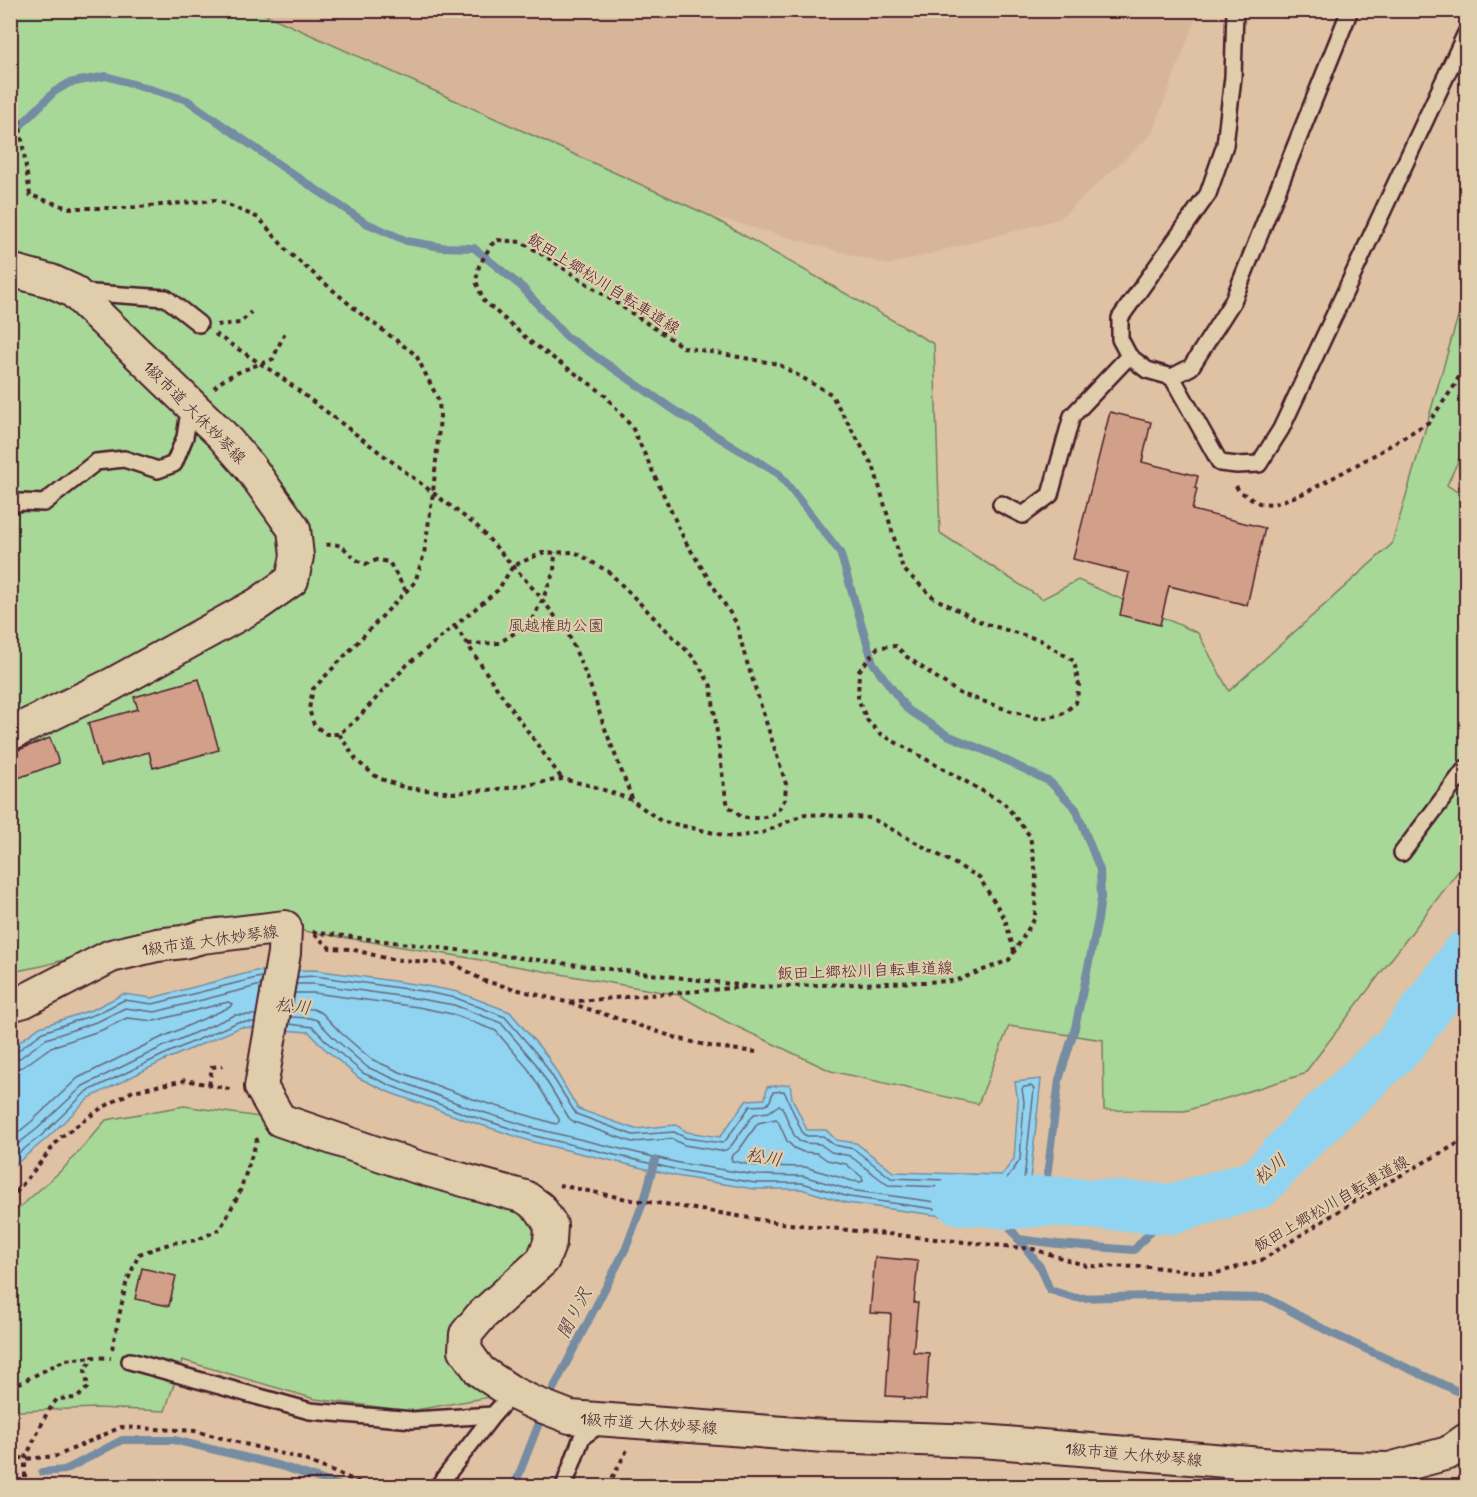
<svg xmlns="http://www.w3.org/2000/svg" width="1477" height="1497" font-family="'Patrick Hand','Klee One',sans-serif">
	<rect width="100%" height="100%" fill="#dec2a3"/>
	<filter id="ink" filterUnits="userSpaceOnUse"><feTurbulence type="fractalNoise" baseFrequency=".0167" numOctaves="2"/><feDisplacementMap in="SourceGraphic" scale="12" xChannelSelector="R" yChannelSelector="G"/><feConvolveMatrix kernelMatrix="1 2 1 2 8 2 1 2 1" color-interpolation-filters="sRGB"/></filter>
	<g filter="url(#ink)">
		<polygon fill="#d7b599" points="258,11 1199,11 1151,135 1059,219 888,265 708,215"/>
		<g fill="#a7d898" stroke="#787c62" stroke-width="1.5">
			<polygon points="10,11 258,11 708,215 934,344 940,533 1042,599 1078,580 1198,633 1229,691 1392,544 1466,289 1466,444 1447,485 1466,498 1466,861 1304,1074 1185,1111 1104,1110 1103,1040 1009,1026 978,1104 831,1071 727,1022 679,995 458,956 218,917 42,966 11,972"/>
			<polygon points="184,1106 280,1120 417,1167 551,1225 466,1335 513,1393 410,1411 315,1399 182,1360 165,1411 96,1408 20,1411 10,1406 10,1216 65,1167 106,1120"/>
		</g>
		<polygon fill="#90d4f1" stroke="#748ca2" stroke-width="1.5" points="315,970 421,985 458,992 510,1012 547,1056 578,1109 635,1129 676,1125 687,1132 720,1137 747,1100 765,1099 767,1087 790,1084 792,1098 807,1130 826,1130 836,1140 856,1143 893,1172 1002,1175 1014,1159 1018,1102 1015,1082 1041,1079 1026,1216 971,1220 847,1203 801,1189 754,1189 676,1176 533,1142 466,1120 391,1093 359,1078 324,1048 309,1032 241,1027 165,1060 89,1098 46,1139 11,1168 11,1048 40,1027 94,1009 123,994 152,998 256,971"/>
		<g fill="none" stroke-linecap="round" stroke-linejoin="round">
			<g stroke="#66677a" stroke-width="1.5">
				<polyline points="292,1008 313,1009 322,1013 340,1032 371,1059 400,1072 473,1099 556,1124 559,1122 559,1119 529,1070 496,1031 452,1014 418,1007 314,993 295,993"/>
				<polyline points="291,1017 310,1018 317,1020 334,1038 367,1067 397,1080 470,1108 537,1129 679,1163 756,1175 803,1176 850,1190 971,1207 1012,1204 1014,1201 1015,1188 1013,1185 1001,1189 888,1185 850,1156 831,1152 820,1144 805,1143 799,1141 794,1135 782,1107 779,1105 769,1112 754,1114 731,1146 726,1150 720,1151 684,1145 672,1139 632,1142 574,1122 569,1118 536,1064 501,1023 454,1005 420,999 314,984 296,984"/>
				<path d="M 289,1024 L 313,1027 L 329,1044 L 363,1073 L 394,1087 L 468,1115 L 535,1136 L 678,1170 L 755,1183 L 802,1183 L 849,1197 L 971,1214 L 1018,1211 L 1021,1208 L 1034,1089 L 1031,1086 L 1024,1087 L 1022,1089 L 1024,1102 L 1020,1160 L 1007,1179 L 1001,1182 L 891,1178 L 854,1149 L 834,1145 L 823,1136 L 807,1136 L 803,1134 L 784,1091 L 773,1092 C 768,1110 766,1104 750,1106 L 726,1140 L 722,1143 L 686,1138 L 674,1132 L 633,1135 L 576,1114 L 542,1060 L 505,1017 L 456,998 L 421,991 L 315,976 L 297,977"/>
				<polyline points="10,1053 16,1052 43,1032 96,1014 124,1000 153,1004 256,978 262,977"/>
				<polyline points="10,1060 20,1058 46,1039 99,1021 125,1008 155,1012 261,985"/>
				<polyline points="10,1069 23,1067 51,1047 102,1030 127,1018 154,1021 228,1002 232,1004 230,1007 156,1040 78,1078 31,1122 10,1139"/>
				<polygon points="776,1119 778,1121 787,1141 794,1148 803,1152 817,1153 827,1160 846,1164 862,1177 863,1181 860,1182 852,1181 805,1167 757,1166 732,1161 731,1157 739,1150 758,1123"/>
				<polyline points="10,1150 37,1129 83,1086 160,1048 235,1015 256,1015"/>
				<polyline points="10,1160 42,1135 86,1092 163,1055 238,1022 255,1022"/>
			</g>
			<g stroke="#748ca2" stroke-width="8">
				<polyline points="10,136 54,92 69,83 106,76 187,100 281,166 366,223 407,241 441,247 474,248 522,287 566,336 677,412 779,474 840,552 873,663 907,709 947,735 993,754 1050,782 1076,809 1100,870 1101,897 1098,920 1075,1028 1059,1080 1044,1201"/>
				<polyline points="1013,1207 1011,1229 1041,1268 1050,1290 1076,1298 1153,1296 1267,1298 1331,1333 1466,1395"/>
				<polyline points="1018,1239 1058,1244 1134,1250 1171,1209"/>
				<polyline points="10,1471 16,1473"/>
				<polyline points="42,1472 65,1470 122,1440 174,1440 281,1466 341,1486"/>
				<polyline points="513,1486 518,1477 550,1395 626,1248 645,1197 655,1160"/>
			</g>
			<polyline stroke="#90d4f1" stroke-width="50" points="958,1199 1013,1204 1044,1201 1171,1209 1258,1184 1305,1134 1400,1045 1466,955"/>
		</g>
		<g fill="#d2a089" stroke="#4a1f2b" stroke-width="1.5">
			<polygon points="1110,412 1151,422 1142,462 1198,476 1195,488 1197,489 1192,510 1265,528 1247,605 1169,586 1160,625 1120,615 1129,573 1073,559"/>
			<polygon points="199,679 219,750 153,768 149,752 100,766 88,723 138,709 134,697"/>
			<polygon points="50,738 59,763 10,781 10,753"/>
			<polygon points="875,1257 918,1261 914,1303 918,1303 913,1352 929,1353 926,1400 904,1399 905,1397 886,1396 891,1314 870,1313"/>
			<polygon points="142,1268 176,1276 169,1306 135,1299"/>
		</g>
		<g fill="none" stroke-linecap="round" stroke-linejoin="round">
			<g stroke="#4a1f2b" stroke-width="20">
				<g id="service">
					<polyline points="1235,10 1233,77 1225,145 1208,194 1120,318 1120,339 1129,356 1147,370 1172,377 1191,367 1233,301 1350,10"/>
					<polyline points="79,292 166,298 199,324"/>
					<polyline points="1172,377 1220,463 1237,465 1259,464 1281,429 1466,33"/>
					<polyline points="1001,504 1023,515 1050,495 1072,416 1129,356"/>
					<polyline points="10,505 21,502 44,503 96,462 124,459 158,470 174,464 185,437 190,405"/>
					<polyline points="1402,853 1466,768"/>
					<polyline points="130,1361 310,1411 413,1420 493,1415"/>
					<polyline points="438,1486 493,1415 513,1393"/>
					<polyline points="564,1486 582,1437 602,1423"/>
				</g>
			</g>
			<g stroke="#4a1f2b" stroke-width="36">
				<g id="minor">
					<polyline points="10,270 51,281 73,291 195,409 221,434 249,466 294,529 297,556 292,580 258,604 111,685 10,734"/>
					<polyline points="10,1005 24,1001 111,956 157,945 183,942 202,937 285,927 284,953 261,1087 280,1120 417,1167 525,1197 540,1208 551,1225 550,1242 543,1260 481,1316 466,1334 465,1350 480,1371 513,1393 534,1403 570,1417 824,1436 982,1441 1299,1467 1389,1469 1448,1453 1466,1440"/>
				</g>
			</g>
			<g stroke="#4a1f2b" stroke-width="4" stroke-dasharray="4.5 4.5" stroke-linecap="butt">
				<polyline points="10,26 14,20 12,10"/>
				<polyline points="10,57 30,195 68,208 127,208 216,200 259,218 288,252 361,314 416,355 439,401 440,417 433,493 424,554 415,582 313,689 309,709 314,725 326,734 339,734 356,720 407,665 498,590 513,566 542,553 575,552 609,572 695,659 711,686 724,787 728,806 740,816 748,818 761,818 772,815 778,810 785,799 786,784 744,653 737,624 685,541 632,427 603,393 532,343 483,300 476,281 479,266 491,245 498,240 521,242 548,258 683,347 778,364 831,394 874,468 903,569 934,598 983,623 1040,640 1074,661 1079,686 1076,703 1062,714 1041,719 1011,711 959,693 907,657 896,646 878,647 859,671 858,699 867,720 879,733 1004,803 1030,836 1036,874 1035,918 1009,960 955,981 755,987 312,932"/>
				<polyline points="217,325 240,323 251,312"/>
				<polyline points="215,334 278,375 478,527 513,566 537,593 568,633 589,682 604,726 633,801 661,821 732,837 762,833 805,814 871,818 979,877 1005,919 1014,951"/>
				<path d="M 214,388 C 228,373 254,367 273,359 L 285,332"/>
				<polyline points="1236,486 1239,491 1259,503 1274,504 1307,492 1376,454 1429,422 1455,385 1466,361"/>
				<path d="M 326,545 C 345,542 345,552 357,560 C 360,562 363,563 366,564 L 377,560 L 389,562 L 406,591"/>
				<polyline points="455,626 496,687 562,779"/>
				<polyline points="468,644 499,643 530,623 542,601 554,571 555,552"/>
				<polyline points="339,734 357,761 378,778 406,788 455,793 508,788 562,779 593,786 632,800"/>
				<polyline points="314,934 330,948 351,949 389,959 455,964 484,981 566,1002 745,987"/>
				<polyline points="570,1003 680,1039 714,1047 756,1052"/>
				<polyline points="209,1085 212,1067 223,1066"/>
				<polyline points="559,1185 632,1200 665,1204 780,1223 1033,1249 1087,1266 1152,1267 1213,1274 1262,1260 1351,1203 1466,1139"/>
				<polyline points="10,1200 61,1137 100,1109 133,1091 186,1080 234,1090"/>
				<polyline points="112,1349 126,1284 139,1254 172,1243 197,1240 220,1229 239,1194 257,1140 256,1138"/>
				<polyline points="10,1388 65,1360 93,1357"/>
				<polyline points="10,1455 25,1459 57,1456 121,1427 195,1431 302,1459 369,1486"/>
				<polyline points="25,1486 25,1459 47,1413 57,1399 77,1398 88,1387 85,1370 93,1357 111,1358"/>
				<polyline points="608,1486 627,1450"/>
			</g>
			<use href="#service" stroke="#dfcdab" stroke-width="15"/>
			<use href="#minor" stroke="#dfcdab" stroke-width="32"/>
		</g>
	</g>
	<g text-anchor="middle" stroke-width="4.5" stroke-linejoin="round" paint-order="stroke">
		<g font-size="16" fill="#4a1f2b" stroke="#dfcdab">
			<text transform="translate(604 283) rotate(32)" y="6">飯田上郷松川自転車道線</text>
			<text transform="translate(195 412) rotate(45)" y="6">1級市道 大休妙琴線</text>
			<text transform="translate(210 940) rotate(-8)" y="6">1級市道 大休妙琴線</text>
			<text transform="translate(865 970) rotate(-2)" y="6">飯田上郷松川自転車道線</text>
			<text transform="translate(1331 1203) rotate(-30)" y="6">飯田上郷松川自転車道線</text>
			<text transform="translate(649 1423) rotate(4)" y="6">1級市道 大休妙琴線</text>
			<text transform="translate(1134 1454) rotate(5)" y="6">1級市道 大休妙琴線</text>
		</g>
		<g font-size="16" fill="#533236" stroke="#dfcdab">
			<text x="556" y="631">風越権助公園</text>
		</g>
		<g font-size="18" font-style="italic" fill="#51313f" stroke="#dfcdab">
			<text transform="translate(293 1006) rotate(7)" y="6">松川</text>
			<text transform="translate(764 1157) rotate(10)" y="6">松川</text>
			<text transform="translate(1270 1169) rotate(-40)" y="6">松川</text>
			<text transform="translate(574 1313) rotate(-63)" y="6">闇り沢</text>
		</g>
	</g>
	<rect width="1477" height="1497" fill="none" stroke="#dfcdab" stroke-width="36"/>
	<rect x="18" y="18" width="1441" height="1461" fill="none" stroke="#4a1f2b" stroke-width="2" filter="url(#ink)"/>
</svg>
